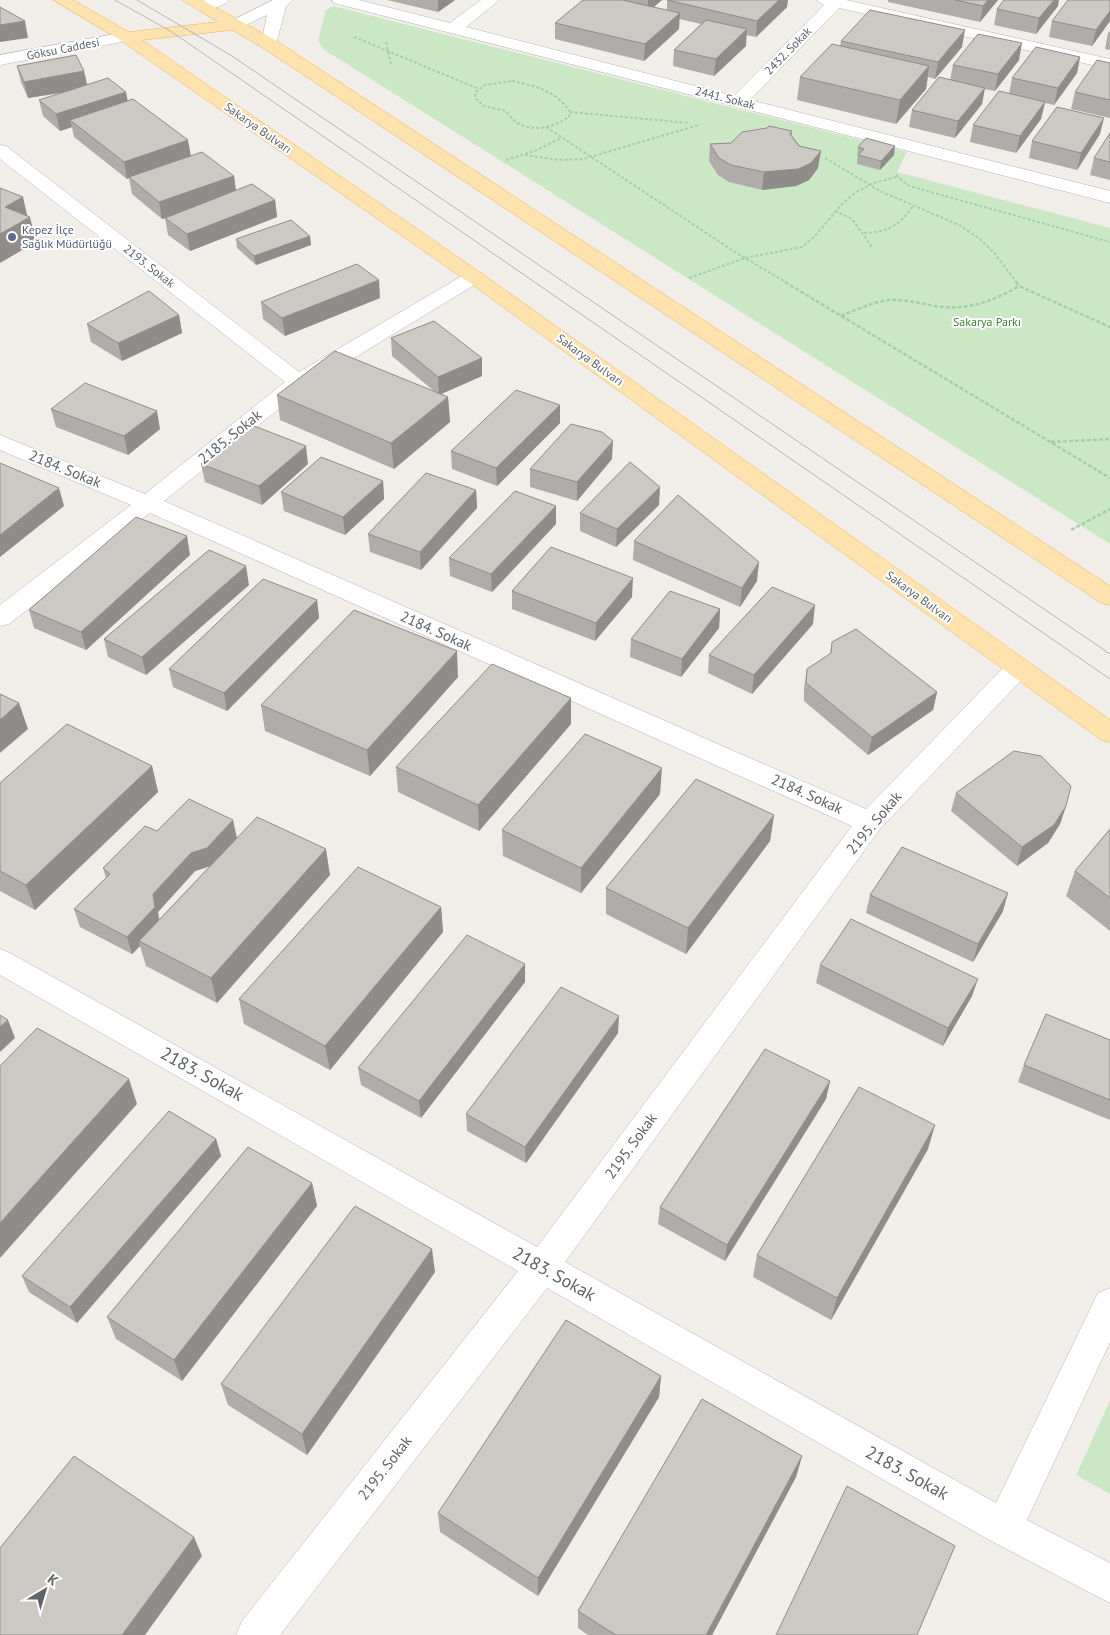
<svg xmlns="http://www.w3.org/2000/svg" width="1110" height="1635" font-family="'PT Sans',sans-serif">
	<rect width="100%" height="100%" fill="#f1ede8"/>
	<g fill="#cbe8c5">
		<polygon points="333,6 907,152 897,172 1110,228 1110,544 323,49 318,40 326,10"/>
		<polygon points="1110,1401 1110,1494 1076,1475"/>
	</g>
	<g fill="none" stroke-linecap="round" stroke-linejoin="round">
		<g stroke="#b3b6ba" stroke-width="1">
			<g id="minor">
				<path d="M 205,0 L 229,0 C 223,7 205,12 196,9 L 194,6 L 196,3 Z"/>
				<polygon points="273,0 293,0 286,6 275,48 263,48 261,44 267,15 235,30 227,25 229,22"/>
				<polygon points="332,0 359,0 450,23 481,0 499,0 466,27 734,96 824,5 816,0 846,0 1110,59 1110,69 839,8 750,100 1110,191 1110,203 334,3"/>
				<polygon points="126,32 132,34 134,37 132,40 0,65 0,55"/>
				<polygon points="0,145 6,146 299,372 467,273 481,273 484,277 481,281 306,387 164,501 866,809 1009,662 1018,659 1027,662 1031,668 1027,674 880,829 565,1262 996,1503 1098,1293 1110,1288 1110,1342 1027,1520 1110,1563 1110,1603 991,1541 547,1288 280,1635 236,1635 242,1621 518,1271 0,975 0,949 10,953 537,1247 852,826 150,513 9,624 0,626 0,605 131,505 0,450 0,435 145,494 285,382 0,159"/>
			</g>
		</g>
		<g stroke="#f1af61" stroke-width="1">
			<polygon id="major" points="53,0 73,0 129,32 218,22 182,0 202,0 275,40 1110,586 1110,605 1101,603 263,48 232,30 142,40 481,273 1110,720 1110,742 1101,740 467,281 120,40"/>
		</g>
		<g stroke="#a2d0a7" stroke-width="2" stroke-dasharray="3 2" stroke-linecap="butt">
			<polyline points="354,37 479,89"/>
			<polyline points="386,42 391,64"/>
			<path d="M 512,81 C 534,85 558,92 570,112 L 569,117 C 549,131 520,134 506,111 L 484,106 L 475,98 L 475,93 L 485,85 Z"/>
			<polyline points="570,112 689,123"/>
			<polyline points="546,127 735,252 787,283"/>
			<polyline points="525,155 559,160 583,159 699,125"/>
			<polyline points="825,158 880,191 959,225 980,239 995,254 1017,283"/>
			<polyline points="506,160 537,150 561,138"/>
			<polyline points="896,175 909,186 1110,242"/>
			<polyline points="835,211 852,219 872,247"/>
			<path d="M 864,233 C 888,232 899,226 913,206"/>
			<polyline points="689,278 745,258 802,247 815,236 841,205 856,192 874,183 896,177"/>
		</g>
		<g stroke="#a2d0a7" stroke-width="2.5" stroke-dasharray="4 2" stroke-linecap="butt">
			<polyline points="785,282 1110,478"/>
			<polyline points="1016,282 1019,286 1110,327"/>
			<path d="M 841,316 C 856,310 872,302 889,300 C 904,299 919,303 935,306 C 966,311 992,302 1019,286"/>
			<polyline points="1051,442 1110,439"/>
			<polyline points="1071,530 1110,509"/>
		</g>
		<use href="#minor" fill="#fff" fill-rule="evenodd"/>
		<use href="#major" fill="#fee3af" fill-rule="evenodd"/>
		<g stroke="#b4b5b6" stroke-width="1">
			<polyline points="115,0 172,32 1110,679"/>
			<polyline points="137,0 232,56 1110,654"/>
		</g>
	</g>
	<g fill="#afaca9" fill-rule="evenodd">
		<polygon points="387,0 455,0 438,12"/>
		<polygon points="583,0 662,0 654,7 667,10 667,0 787,7 756,37 746,35 746,46 714,76 673,66 674,50 701,24 679,19 679,29 644,61 555,39 555,23"/>
		<polygon points="888,0 998,0 980,22 888,2"/>
		<polygon points="1110,0 1110,21 1092,46 1049,37 1052,21"/>
		<polygon points="1058,6 1036,34 994,25 997,9"/>
		<polygon points="1110,31 1110,50 1105,49 1108,33"/>
		<polygon points="841,41 962,47 935,79 928,77 926,89 896,124 797,100 800,77 840,46"/>
		<polygon points="1080,57 1077,73 1054,105 1045,103 1041,119 1016,153 970,142 973,125 1009,94 1012,78"/>
		<polygon points="1019,60 995,91 984,89 982,104 955,138 909,127 912,110 950,80 953,65"/>
		<polygon points="1110,63 1110,118 1071,109 1075,92"/>
		<polygon points="17,66 87,85 128,101 191,156 234,176 236,190 275,200 277,217 190,251 168,235 165,218 162,219 132,194 129,178 127,179 74,137 72,127 60,131 43,116 39,100 61,93 28,98 21,82"/>
		<polygon points="792,131 792,136 818,168 809,180 796,186 762,190 729,182 718,175 709,161 710,144 731,143"/>
		<polygon points="1110,133 1110,180 1090,175 1094,158"/>
		<polygon points="1100,134 1077,170 1029,158 1032,141"/>
		<polygon points="858,147 894,155 880,170 857,164"/>
		<polygon points="310,236 311,245 256,265 237,248 236,239"/>
		<polygon points="380,298 285,336 263,319 261,302"/>
		<polygon points="179,315 182,333 122,361 91,342 87,324"/>
		<polygon points="391,338 482,376 441,394 448,397 450,422 394,469 280,420 277,395 435,392 392,356"/>
		<polygon points="560,405 560,423 497,486 452,469 451,451"/>
		<polygon points="51,409 160,429 128,455 56,427"/>
		<polygon points="612,459 577,501 530,487 530,469"/>
		<polygon points="201,464 308,464 262,505 205,482"/>
		<polygon points="383,481 384,499 345,535 284,511 281,492"/>
		<polygon points="476,490 477,508 421,570 370,552 368,534"/>
		<polygon points="659,505 616,547 580,531 580,513"/>
		<polygon points="556,524 492,592 450,576 449,558"/>
		<polygon points="634,541 757,581 740,607 633,560"/>
		<polygon points="190,555 86,650 34,628 29,610"/>
		<polygon points="249,585 146,675 108,657 104,639"/>
		<polygon points="512,591 632,597 595,641 512,609"/>
		<polygon points="317,600 319,618 227,711 173,687 169,669"/>
		<polygon points="720,609 719,628 681,677 630,657 631,639"/>
		<polygon points="813,624 752,694 708,673 709,655"/>
		<polygon points="832,642 937,692 933,710 868,755 804,701 804,688 807,669 830,654"/>
		<polygon points="458,677 370,776 265,731 261,705"/>
		<polygon points="571,724 479,831 398,792 396,767"/>
		<polygon points="152,766 158,792 35,910 0,891 0,783"/>
		<polygon points="956,793 1066,806 1060,824 1048,843 1017,866 951,811"/>
		<polygon points="660,794 581,893 503,856 502,830"/>
		<polygon points="774,815 770,841 686,954 606,914 606,888"/>
		<polygon points="1110,829 1110,931 1066,896 1075,871"/>
		<path d="M 237,838 L 330,875 L 217,1003 L 146,966 L 140,946 L 132,954 L 80,927 L 74,909 L 106,878 L 103,868 ZM 210,866 L 159,920 L 158,912 L 195,871 Z"/>
		<polygon points="870,895 1003,911 973,962 866,913"/>
		<polygon points="441,907 443,932 330,1070 244,1024 239,999"/>
		<polygon points="525,964 525,982 421,1118 361,1085 358,1068"/>
		<polygon points="820,965 972,996 943,1046 816,983"/>
		<polygon points="618,1033 526,1163 467,1131 466,1114"/>
		<polygon points="1110,1040 1110,1120 1018,1082 1024,1065"/>
		<polygon points="830,1081 826,1099 725,1261 658,1224 660,1207"/>
		<polygon points="216,1139 221,1156 77,1323 29,1292 22,1276"/>
		<polygon points="928,1149 831,1320 753,1277 757,1255"/>
		<polygon points="312,1183 317,1206 182,1381 116,1339 107,1317"/>
		<polygon points="435,1272 307,1455 228,1405 221,1384"/>
		<polygon points="661,1376 659,1397 538,1596 440,1532 438,1513"/>
		<polygon points="802,1456 796,1477 712,1635 588,1635 578,1628 578,1611"/>
	</g>
	<g fill="#8f8c89">
		<polygon points="438,0 455,0 438,12"/>
		<polygon points="648,0 662,0 648,12"/>
		<polygon points="779,0 788,0 787,7 756,37 757,21"/>
		<polygon points="988,0 998,0 980,22 983,6"/>
		<polygon points="1054,0 1059,0 1058,6 1036,34 1039,18"/>
		<polygon points="1110,11 1110,21 1092,46 1096,30"/>
		<polygon points="680,13 679,29 644,61 645,44"/>
		<polygon points="25,21 28,38 0,42 0,25"/>
		<polygon points="747,29 746,46 714,76 716,59"/>
		<polygon points="965,30 962,47 935,79 938,62"/>
		<polygon points="1022,43 1019,60 995,91 998,74"/>
		<polygon points="1080,57 1077,73 1054,105 1058,88"/>
		<polygon points="929,66 926,89 896,124 900,100"/>
		<polygon points="84,71 88,88 28,98 24,82"/>
		<polygon points="985,88 982,104 955,138 958,121"/>
		<polygon points="126,92 129,108 70,120 72,127 60,131 56,114"/>
		<polygon points="1045,102 1041,119 1016,153 1020,136"/>
		<polygon points="1104,118 1100,134 1077,170 1081,153"/>
		<polygon points="188,140 191,157 129,177 129,178 127,179 124,162"/>
		<polygon points="895,146 894,155 880,170 881,161"/>
		<polygon points="821,151 818,168 809,180 796,186 762,190 764,172"/>
		<polygon points="234,176 236,193 162,219 159,202"/>
		<polygon points="23,197 28,219 30,217 36,242 0,263 0,234 5,207"/>
		<polygon points="275,200 277,217 190,251 187,234"/>
		<polygon points="310,236 311,245 256,265 254,256"/>
		<polygon points="379,280 380,298 285,336 282,318"/>
		<polygon points="179,315 182,333 122,361 118,343"/>
		<polygon points="482,358 482,376 439,395 438,377"/>
		<polygon points="448,397 450,422 394,469 391,443"/>
		<polygon points="560,405 560,423 497,486 496,468"/>
		<polygon points="157,411 160,429 128,455 124,436"/>
		<polygon points="613,441 612,459 577,501 577,482"/>
		<polygon points="306,446 308,464 262,505 259,486"/>
		<polygon points="383,481 384,499 345,535 343,517"/>
		<polygon points="660,487 659,505 616,547 617,529"/>
		<polygon points="59,488 64,506 0,557 0,535"/>
		<polygon points="476,490 477,508 421,570 420,552"/>
		<polygon points="556,506 556,524 492,592 491,574"/>
		<polygon points="187,536 190,555 86,650 81,632"/>
		<polygon points="759,562 757,581 740,607 742,588"/>
		<polygon points="246,566 249,585 146,675 142,657"/>
		<polygon points="633,578 632,597 595,641 596,623"/>
		<polygon points="317,600 319,618 227,711 224,693"/>
		<polygon points="815,605 813,624 752,694 754,675"/>
		<polygon points="720,609 719,628 681,677 682,659"/>
		<polygon points="457,651 458,677 370,776 367,750"/>
		<polygon points="937,692 933,710 868,755 872,737"/>
		<polygon points="571,698 571,724 479,831 478,805"/>
		<polygon points="19,703 28,729 0,753 0,720"/>
		<polygon points="152,766 158,792 35,910 26,885"/>
		<polygon points="662,768 660,794 581,893 581,868"/>
		<polygon points="1066,806 1060,824 1048,843 1017,866 1022,847"/>
		<polygon points="774,815 770,841 686,954 688,928"/>
		<polygon points="233,820 237,838 211,866 195,871 158,912 160,925 139,941 140,946 132,954 127,937 153,894 191,853"/>
		<polygon points="326,849 330,875 217,1003 211,978"/>
		<polygon points="1008,893 1003,911 973,962 978,944"/>
		<polygon points="441,907 443,932 330,1070 325,1046"/>
		<polygon points="525,964 525,982 421,1118 419,1101"/>
		<polygon points="978,979 972,996 943,1046 948,1028"/>
		<polygon points="619,1016 618,1033 526,1163 525,1147"/>
		<polygon points="8,1020 15,1038 0,1052 0,1027"/>
		<polygon points="129,1079 137,1104 0,1258 0,1223"/>
		<polygon points="830,1081 826,1099 725,1261 727,1245"/>
		<polygon points="935,1125 928,1149 831,1320 837,1298"/>
		<polygon points="216,1139 221,1156 77,1323 70,1307"/>
		<polygon points="312,1183 317,1206 182,1381 174,1360"/>
		<polygon points="432,1249 435,1272 307,1455 302,1434"/>
		<polygon points="661,1376 659,1397 538,1596 538,1578"/>
		<polygon points="802,1456 796,1477 712,1635 706,1635"/>
		<polygon points="194,1537 202,1556 145,1635 122,1635"/>
	</g>
	<g fill="#ccc8c4" stroke="#8f8c89">
		<polygon points="583,0 622,0 680,13 645,44 555,23"/>
		<polygon points="667,0 779,0 757,21"/>
		<polygon points="955,0 988,0 983,6"/>
		<polygon points="1004,0 1054,0 1039,18 997,9"/>
		<polygon points="1068,0 1110,0 1110,11 1096,30 1052,21"/>
		<polygon points="0,7 25,21 0,25"/>
		<polygon points="870,10 965,30 938,62 841,41"/>
		<polygon points="706,20 747,29 716,59 674,50"/>
		<polygon points="978,34 1022,43 998,74 953,65"/>
		<polygon points="832,44 929,66 900,100 800,77"/>
		<polygon points="1036,47 1080,57 1058,88 1012,78"/>
		<polygon points="76,55 84,71 24,82 17,66"/>
		<polygon points="1097,60 1110,63 1110,100 1075,92"/>
		<polygon points="939,77 985,88 958,121 912,110"/>
		<polygon points="108,78 126,92 56,114 39,100"/>
		<polygon points="999,91 1045,102 1020,136 973,125"/>
		<polygon points="133,99 188,140 124,162 70,120"/>
		<polygon points="1057,107 1104,118 1081,153 1032,141"/>
		<polygon points="769,126 792,131 790,134 799,146 821,151 811,163 798,169 764,172 731,165 719,158 710,144 731,143 742,132 767,128"/>
		<polygon points="1110,133 1110,162 1094,158"/>
		<polygon points="866,138 895,146 881,161 858,155 864,149 858,147"/>
		<polygon points="202,152 234,176 159,202 129,177"/>
		<polygon points="252,184 275,200 187,234 165,218"/>
		<polygon points="0,188 23,197 5,207 30,217 0,234"/>
		<polygon points="291,220 310,236 254,256 236,239"/>
		<polygon points="357,264 379,280 282,318 261,302"/>
		<polygon points="149,291 179,315 118,343 87,324"/>
		<polygon points="434,321 482,358 438,377 391,338"/>
		<polygon points="335,351 448,397 391,443 277,395"/>
		<polygon points="85,383 157,411 124,436 51,409"/>
		<polygon points="516,390 560,405 496,468 451,451"/>
		<polygon points="249,424 306,446 259,486 201,464"/>
		<polygon points="571,424 602,432 613,441 577,482 530,469"/>
		<polygon points="321,457 383,481 343,517 281,492"/>
		<polygon points="630,462 660,487 617,529 580,513"/>
		<polygon points="0,463 59,488 0,535"/>
		<polygon points="426,473 476,490 420,552 368,534"/>
		<polygon points="515,491 556,506 491,574 449,558"/>
		<polygon points="678,495 759,562 742,588 634,541"/>
		<polygon points="136,517 187,536 81,632 29,610"/>
		<polygon points="551,547 633,578 596,623 512,591"/>
		<polygon points="209,550 246,566 142,657 104,639"/>
		<polygon points="263,579 317,600 224,693 169,669"/>
		<polygon points="772,587 815,605 754,675 709,655"/>
		<polygon points="670,591 720,609 682,659 631,639"/>
		<polygon points="354,610 457,651 367,750 261,705"/>
		<polygon points="856,629 937,692 872,737 806,683 807,669 831,653 832,642"/>
		<polygon points="492,664 571,698 478,805 396,767"/>
		<polygon points="0,694 19,703 0,720"/>
		<polygon points="67,724 152,766 26,885 0,871 0,783"/>
		<polygon points="585,734 662,768 581,868 502,830"/>
		<polygon points="1014,751 1041,756 1071,786 1066,806 1054,825 1022,847 956,793"/>
		<polygon points="696,779 774,815 688,928 606,888"/>
		<polygon points="189,799 233,820 207,848 191,853 153,894 155,907 127,937 74,909 110,874 103,868 145,826 157,831"/>
		<polygon points="257,817 326,849 211,978 139,941"/>
		<polygon points="1110,829 1110,898 1075,871"/>
		<polygon points="902,847 1008,893 978,944 870,895"/>
		<polygon points="358,867 441,907 325,1046 239,999"/>
		<polygon points="851,919 978,979 948,1028 820,965"/>
		<polygon points="467,935 525,964 419,1101 358,1068"/>
		<polygon points="561,987 619,1016 525,1147 466,1114"/>
		<polygon points="1046,1014 1110,1040 1110,1100 1024,1065"/>
		<polygon points="0,1015 8,1020 0,1027"/>
		<polygon points="37,1028 129,1079 0,1223 0,1066"/>
		<polygon points="765,1049 830,1081 727,1245 660,1207"/>
		<polygon points="859,1087 935,1125 837,1298 757,1255"/>
		<polygon points="169,1111 216,1139 70,1307 22,1276"/>
		<polygon points="248,1147 312,1183 174,1360 107,1317"/>
		<polygon points="355,1206 432,1249 302,1434 221,1384"/>
		<polygon points="566,1320 661,1376 538,1578 438,1513"/>
		<polygon points="702,1399 802,1456 706,1635 616,1635 578,1611"/>
		<polygon points="74,1456 194,1537 122,1635 0,1635 0,1548"/>
		<polygon points="847,1486 955,1546 917,1635 776,1635"/>
	</g>
	<circle fill="#5c6f8a" stroke="#fff" stroke-width="2" cx="12" cy="237" r="5"/>
	<g text-anchor="middle" stroke-width="4" stroke-linejoin="round" paint-order="stroke">
		<g font-size="12" fill="#5f6468" stroke="#fff">
			<text transform="translate(63 49) rotate(-11)" y="4">Göksu Caddesi</text>
			<text transform="translate(788 51) rotate(-46)" y="4">2432. Sokak</text>
			<text transform="translate(725 98) rotate(14)" y="4">2441. Sokak</text>
			<text transform="translate(258 128) rotate(35)" y="4">Sakarya Bulvarı</text>
			<text transform="translate(149 266) rotate(38)" y="4">2193. Sokak</text>
			<text transform="translate(590 360) rotate(36)" y="4">Sakarya Bulvarı</text>
			<text transform="translate(919 597) rotate(36)" y="4">Sakarya Bulvarı</text>
		</g>
		<g font-size="12" fill="#4e5e75" stroke="#fff" text-anchor="start">
			<text x="22" y="234">Kepez İlçe<tspan x="22" dy="14">Sağlık Müdürlüğü</tspan></text>
		</g>
		<g font-size="12" fill="#3f8135" stroke="#fff">
			<text x="987" y="326">Sakarya Parkı</text>
		</g>
		<g font-size="15" fill="#5f6468" stroke="#fff">
			<text transform="translate(230 437) rotate(-39)" y="5">2185. Sokak</text>
			<text transform="translate(65 469) rotate(22)" y="5">2184. Sokak</text>
			<text transform="translate(436 631) rotate(24)" y="5">2184. Sokak</text>
			<text transform="translate(807 794) rotate(24)" y="5">2184. Sokak</text>
			<text transform="translate(874 823) rotate(-50)" y="5">2195. Sokak</text>
			<text transform="translate(631 1146) rotate(-54)" y="5">2195. Sokak</text>
			<text transform="translate(385 1468) rotate(-52)" y="5">2195. Sokak</text>
		</g>
		<g font-size="18" fill="#5f6468" stroke="#fff">
			<text transform="translate(202 1074) rotate(29)" y="6">2183. Sokak</text>
			<text transform="translate(554 1274) rotate(29)" y="6">2183. Sokak</text>
			<text transform="translate(907 1473) rotate(29)" y="6">2183. Sokak</text>
		</g>
	</g>
	<g transform="translate(45 1590) rotate(38)" stroke="#ffffff" stroke-width="4" paint-order="stroke">
	<path d="M0-4L9 19L0 12L-9 19Z" fill="#5f6468"/>
	<text y="-8" font-size="14" font-weight="bold" text-anchor="middle" fill="#5f6468">K</text>
	</g>
</svg>
